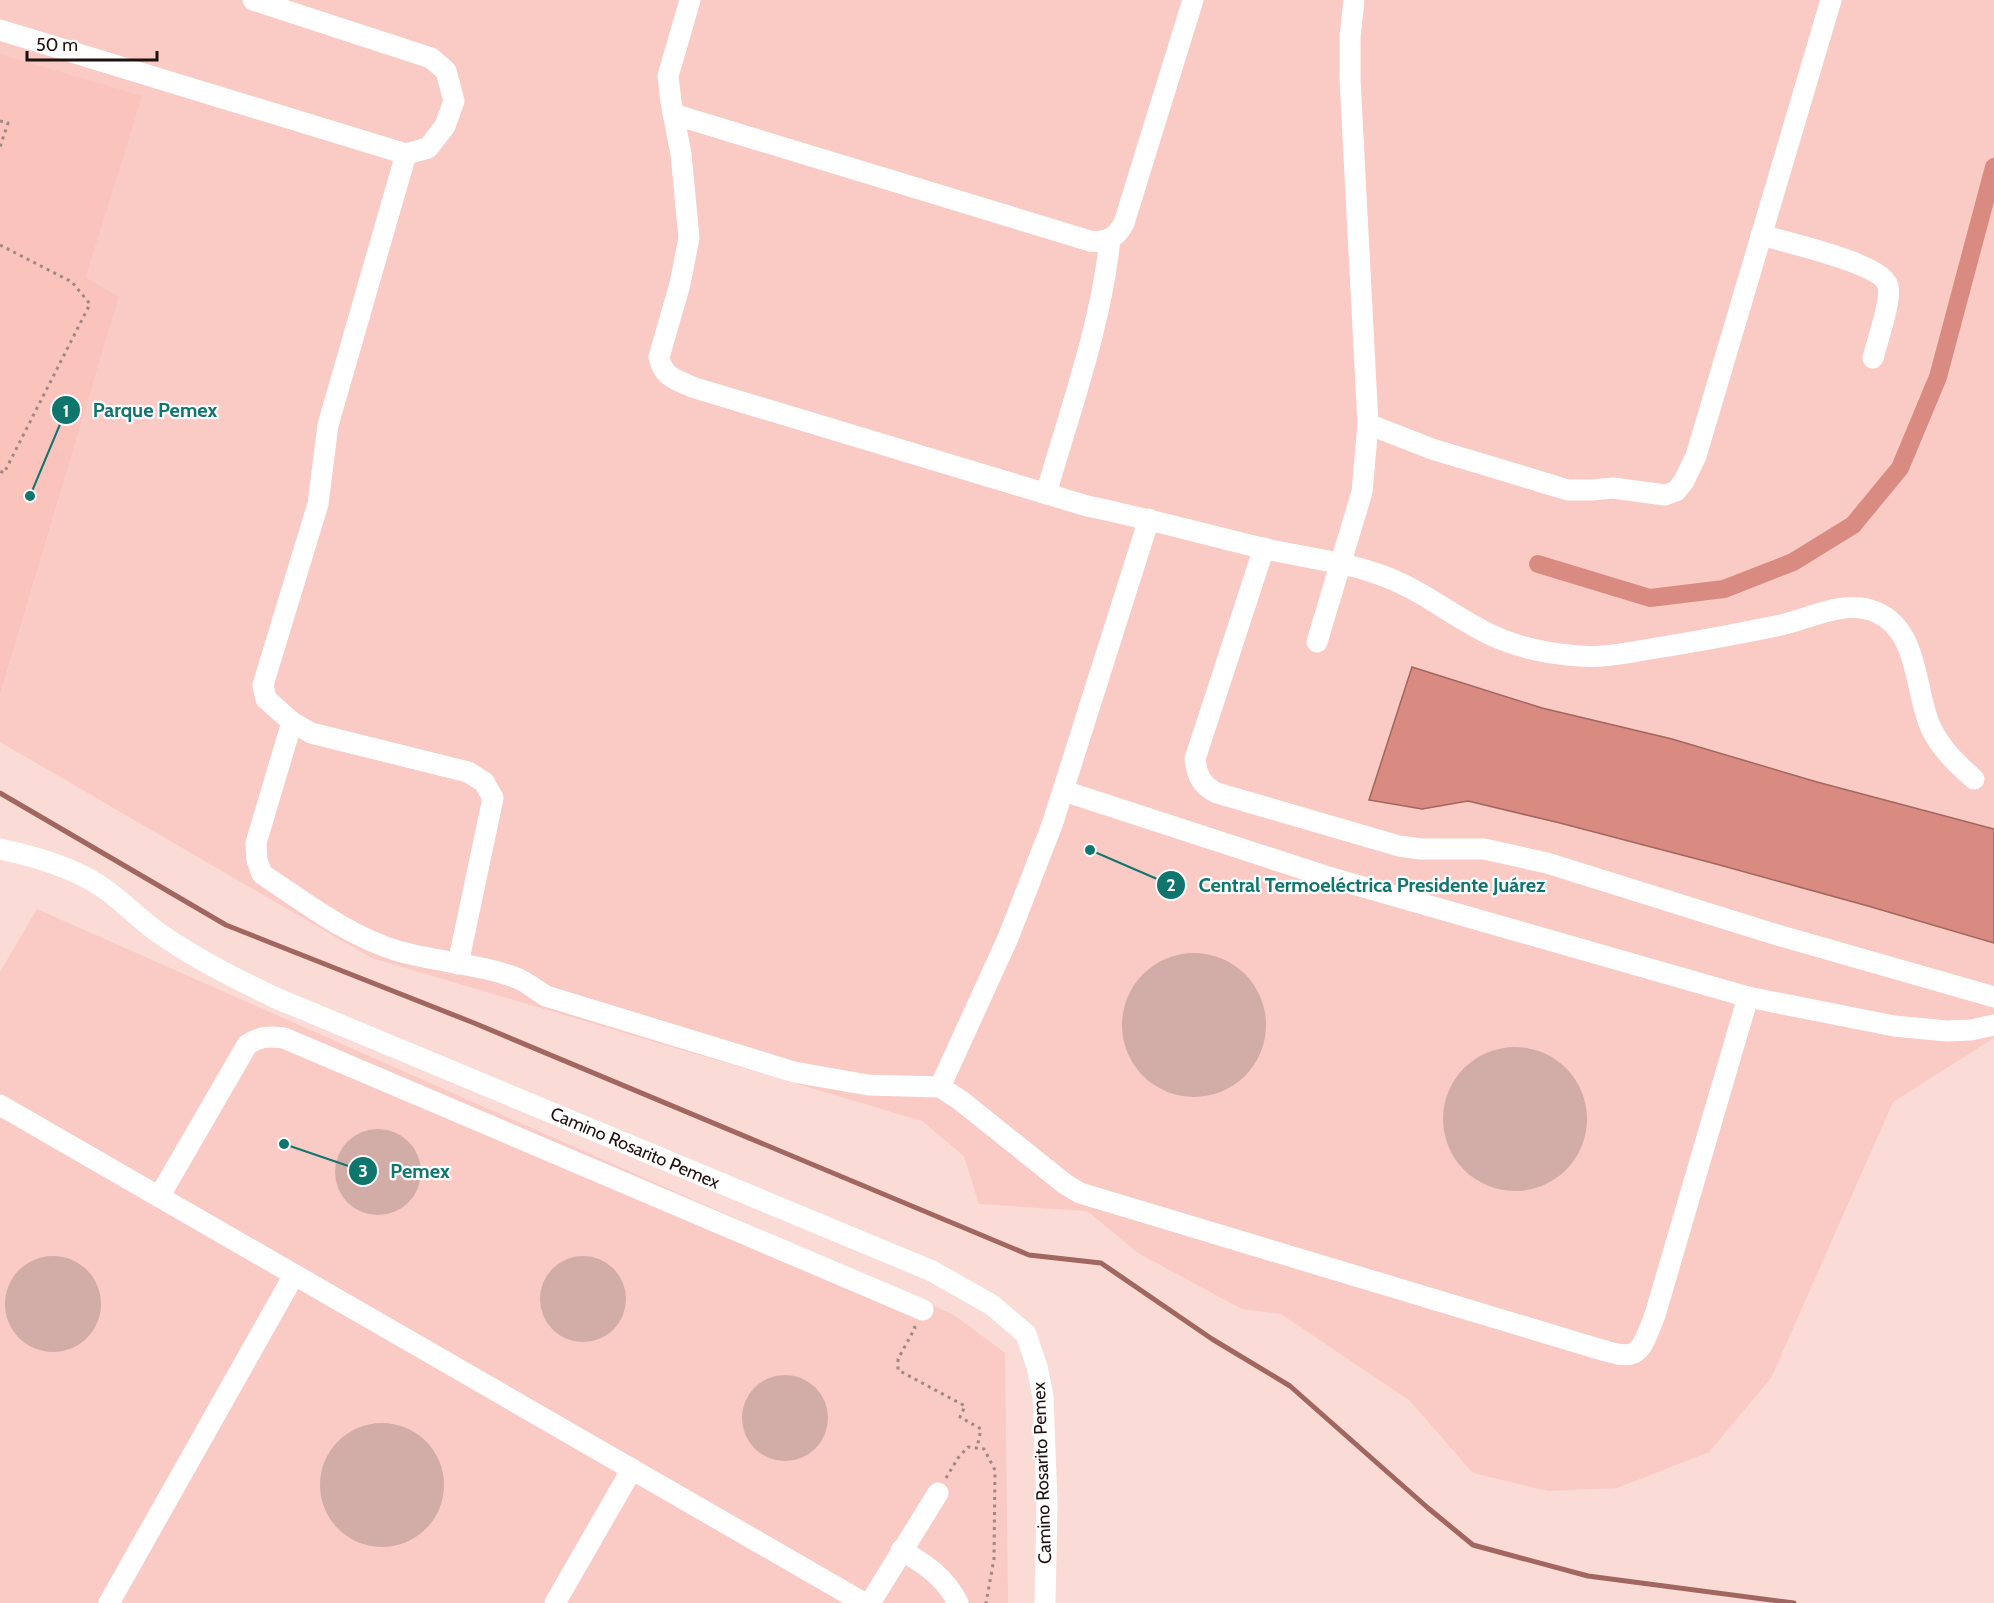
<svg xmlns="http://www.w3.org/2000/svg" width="1994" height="1603" font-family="Cabin,sans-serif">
	<rect width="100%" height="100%" fill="#fadbd6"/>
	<g fill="#facac4">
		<polygon points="0,0 1994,0 1994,1038 1893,1102 1771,1378 1709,1452 1617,1488 1548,1491 1473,1473 1409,1400 1281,1314 1242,1309 1138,1253 1087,1211 979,1204 964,1156 922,1121 372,958 0,742 0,697 119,297 86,277 141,97 0,54"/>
		<polygon points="37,909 954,1315 1005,1353 1008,1603 0,1603 0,972"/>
	</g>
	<polygon fill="#fac4bc" points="0,54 142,96 86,277 119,297 0,696"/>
	<polygon fill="#d98b81" stroke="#a1665f" stroke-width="1.5" points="1412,667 1542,708 1672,739 1817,782 1994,829 1994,943 1868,906 1716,864 1560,823 1468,801 1422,809 1369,800"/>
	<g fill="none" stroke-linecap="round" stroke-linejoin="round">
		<polyline stroke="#a1665f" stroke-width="5" points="0,793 226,925 474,1023 1029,1255 1101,1263 1212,1339 1290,1386 1428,1508 1473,1545 1588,1576 1794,1603"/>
		<polyline stroke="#d98b81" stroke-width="18" points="1538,564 1650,598 1724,589 1793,562 1853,525 1900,468 1938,377 1994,167"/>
	</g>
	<g fill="#d2aca6">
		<circle cx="1194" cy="1025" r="72"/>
		<circle cx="1515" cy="1119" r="72"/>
		<circle cx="378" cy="1172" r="43"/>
		<circle cx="583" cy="1299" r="43"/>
		<circle cx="53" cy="1304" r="48"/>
		<circle cx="785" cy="1418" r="43"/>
		<circle cx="382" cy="1485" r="62"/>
	</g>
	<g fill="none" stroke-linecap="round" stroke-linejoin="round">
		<g stroke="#9f8884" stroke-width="3" stroke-dasharray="3 4.5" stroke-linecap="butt">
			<polyline points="0,121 8,123 0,147"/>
			<polyline points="0,245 72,282 90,304 4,473 0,471"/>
			<polyline points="914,1326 915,1328 898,1359 898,1370 965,1406 960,1417 981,1429 977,1448"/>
			<polyline points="946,1478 958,1458 968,1447 984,1449 995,1470 994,1559 986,1603"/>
		</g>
		<g stroke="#fff" stroke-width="21">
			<polyline points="253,0 431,58 446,71 454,101 445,126 428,148 406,154"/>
			<path d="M 690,0 L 668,76 L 671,102 L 681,154 L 689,238 L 680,284 L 659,357 C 663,377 675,379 692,387 L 1087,506 C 1146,518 1203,534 1262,548 C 1303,558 1346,561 1386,577 C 1423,591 1454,617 1489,634 C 1516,647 1549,654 1579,656 C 1603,658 1626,653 1650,649 C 1694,642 1737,634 1781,625 C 1811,618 1845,599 1876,612 C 1920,631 1914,691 1931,728 C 1941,749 1957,764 1974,779"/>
			<polyline points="0,30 406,154 328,425 318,504 263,685 266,699 292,722 311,733 468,772 484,782 493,798 458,964"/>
			<path d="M 673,114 L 1090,241 C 1107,243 1116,238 1124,223 L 1193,0"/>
			<path d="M 1761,235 C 1784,242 1882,263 1888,286 C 1892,299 1877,342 1873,358"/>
			<polyline points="1368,424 1432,449 1568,490 1592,490 1613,488 1665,495 1676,491 1684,481 1696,456 1831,0"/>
			<path d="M 1046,494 C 1070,410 1101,326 1110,239"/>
			<path d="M 1149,519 L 1052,825 L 1008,938 L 940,1087 L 960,1100 L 1065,1184 L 1080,1193 L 1592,1347 C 1638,1361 1638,1359 1655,1315 L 1748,997"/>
			<path d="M 1264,548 L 1195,759 C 1197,776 1202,786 1217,793 L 1399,846 L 1421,849 L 1484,849 L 1547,863 L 1774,934 L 1994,997"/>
			<polyline points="1317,642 1362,492 1368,424 1350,79 1350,37 1354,0"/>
			<path d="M 292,722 L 256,843 L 257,860 L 262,874 C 306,903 348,936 398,951 C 437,962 481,964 519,979 C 528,983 537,991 546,996 L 794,1072 L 868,1085 L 940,1087"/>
			<polyline points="1064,791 1325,876 1748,997 1894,1026 1947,1031 1971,1030 1994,1025"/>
			<path d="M 0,849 C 34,856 69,866 99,885 C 119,898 136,916 156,931 C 194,958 234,978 276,998 L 932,1271 L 992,1305 L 1026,1334 L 1037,1367 L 1043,1396 L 1047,1504 L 1045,1603"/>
			<polyline points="0,1105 864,1603"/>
			<path d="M 159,1197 L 247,1045 C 260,1036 269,1036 284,1038 L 923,1310"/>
			<path d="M 901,1550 C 925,1564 945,1577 958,1603"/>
			<polyline points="109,1603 294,1275"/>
			<polyline points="555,1603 632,1469"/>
			<polyline points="870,1603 938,1493"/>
		</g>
	</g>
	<g text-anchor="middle" stroke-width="4.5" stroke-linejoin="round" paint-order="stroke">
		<g font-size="18" fill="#1e110f" stroke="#fff">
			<text transform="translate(635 1148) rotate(23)" y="6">Camino Rosarito Pemex</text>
			<text transform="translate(1042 1473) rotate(-92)" y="6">Camino Rosarito Pemex</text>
		</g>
	</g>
	<path fill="none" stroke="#0f766e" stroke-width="2" d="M30 496L66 410M1090 850L1171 885M284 1144L363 1171"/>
	<g fill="#0f766e" stroke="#fff" stroke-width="2">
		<circle cx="30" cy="496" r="6"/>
		<circle cx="1090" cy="850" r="6"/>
		<circle cx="284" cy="1144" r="6"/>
		<circle cx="66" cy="410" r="15"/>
		<circle cx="1171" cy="885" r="15"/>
		<circle cx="363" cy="1171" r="15"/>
	</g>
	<g font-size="18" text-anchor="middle" font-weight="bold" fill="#fff">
		<text x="66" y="417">1</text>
		<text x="1171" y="891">2</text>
		<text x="363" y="1177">3</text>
	</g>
	<g font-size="20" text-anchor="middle" font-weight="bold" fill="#0f766e" stroke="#fff" stroke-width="4.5" stroke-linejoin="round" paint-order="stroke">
		<text x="155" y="417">Parque Pemex</text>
		<text x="1372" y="892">Central Termoeléctrica Presidente Juárez</text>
		<text x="420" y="1178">Pemex</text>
	</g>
	<path d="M27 51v9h130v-9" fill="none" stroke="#1e110f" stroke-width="3"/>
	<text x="36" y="51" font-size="18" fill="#1e110f" stroke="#ffffff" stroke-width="4.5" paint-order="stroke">50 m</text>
</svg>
